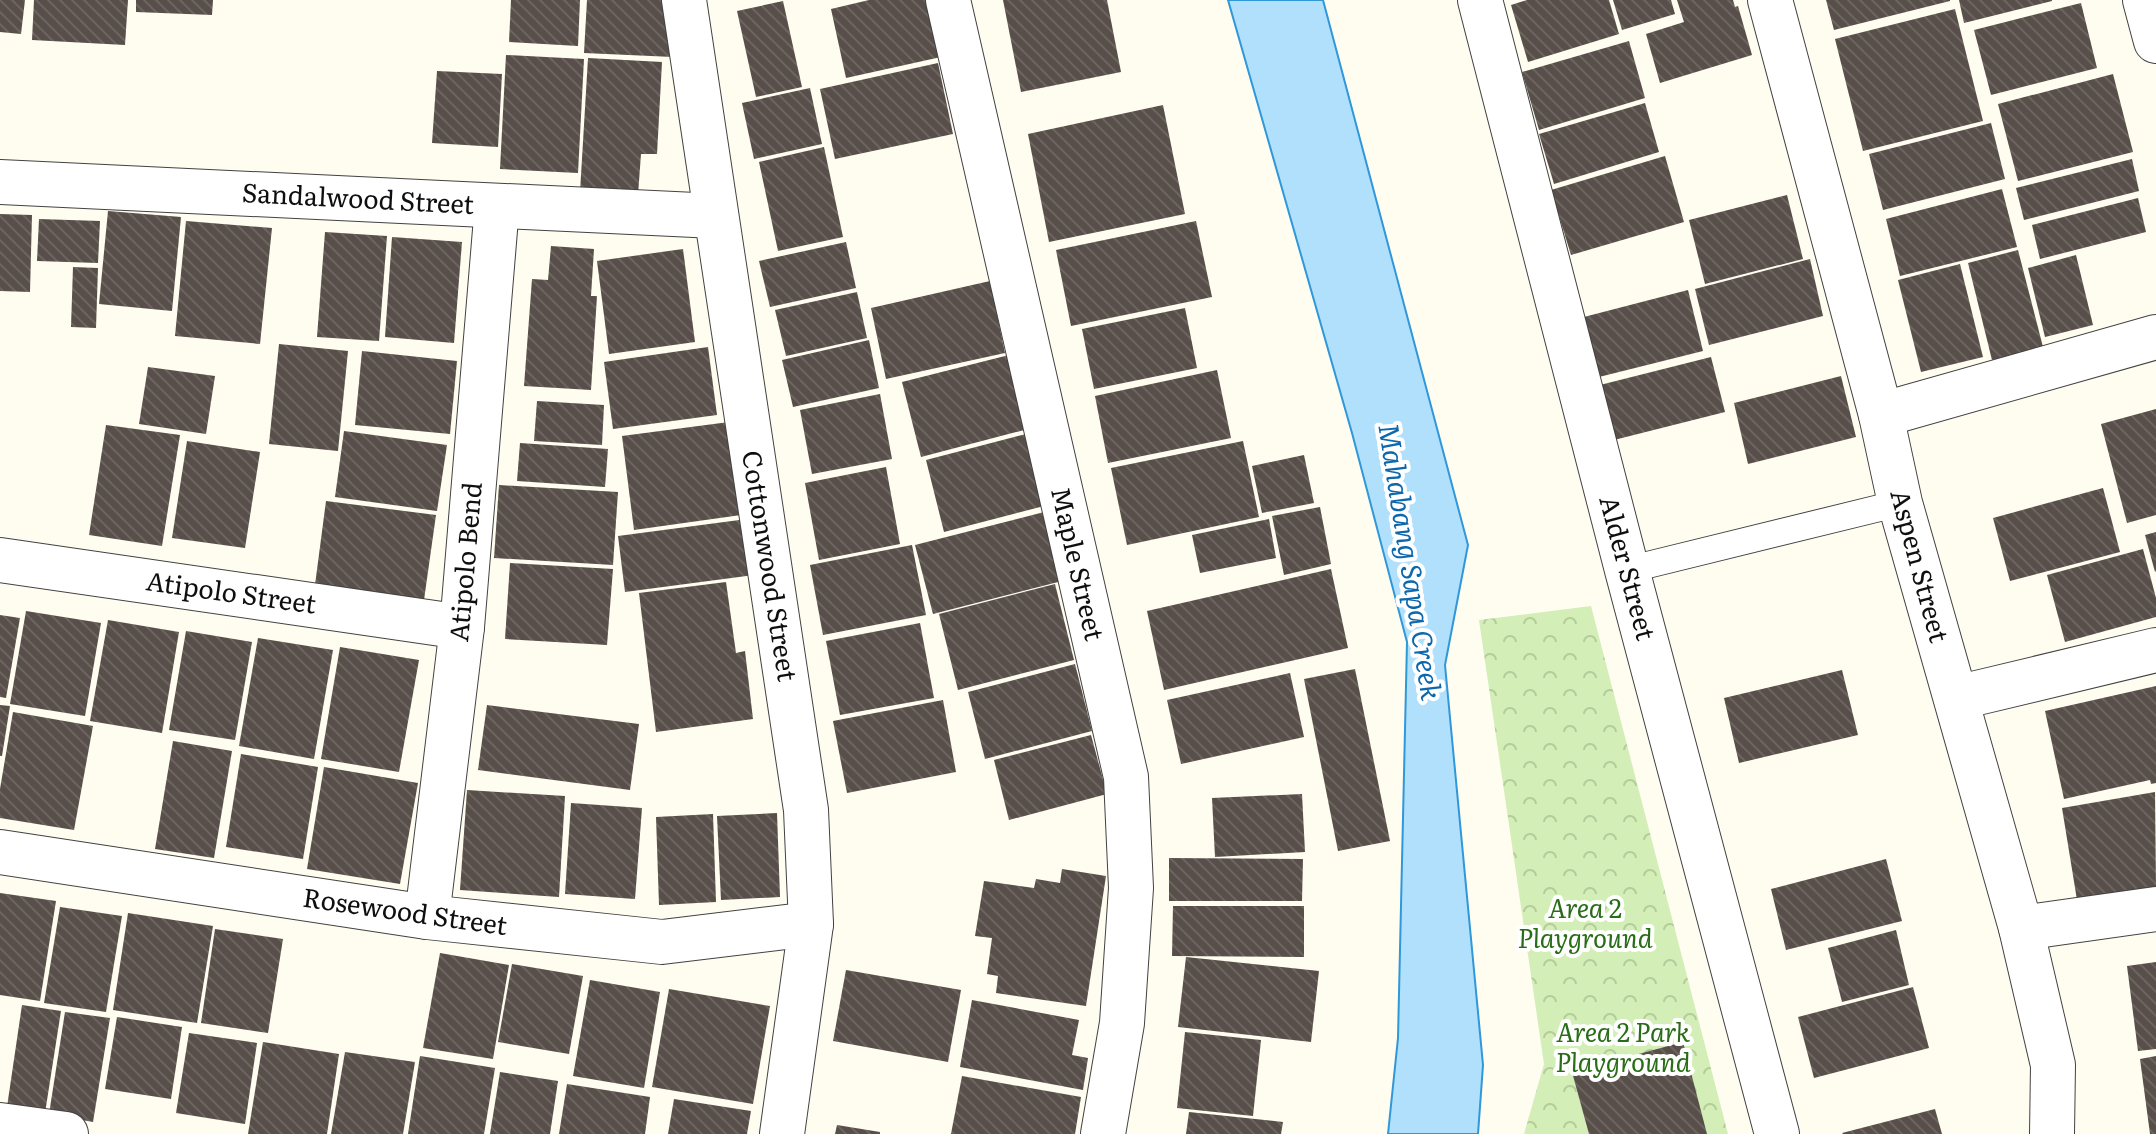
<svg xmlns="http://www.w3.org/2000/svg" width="2156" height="1134" font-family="Literata,serif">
	<defs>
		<pattern id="park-crowns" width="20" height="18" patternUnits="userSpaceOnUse" patternTransform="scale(2)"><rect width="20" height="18" fill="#d3eeb6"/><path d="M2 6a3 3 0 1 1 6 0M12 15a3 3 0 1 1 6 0" fill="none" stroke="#b4cb9b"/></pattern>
		<pattern id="building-back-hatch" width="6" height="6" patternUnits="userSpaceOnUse" patternTransform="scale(2)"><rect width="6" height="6" fill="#584f4a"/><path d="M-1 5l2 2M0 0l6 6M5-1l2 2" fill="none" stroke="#6b6460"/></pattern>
	</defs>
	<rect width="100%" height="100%" fill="#fffcf0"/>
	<polygon fill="url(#park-crowns)" points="1591,606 1728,1134 1524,1134 1544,1064 1479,620"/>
	<polygon fill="#b0e0fc" stroke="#3097d9" stroke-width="2" points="1228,0 1323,0 1468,545 1445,665 1483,1065 1478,1134 1388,1134 1398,1038 1407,642 1352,433"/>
	<g fill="url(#building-back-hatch)">
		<polygon points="0,0 25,0 21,34 0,32"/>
		<polygon points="34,0 128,0 125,45 32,40"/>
		<polygon points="136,0 213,0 212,15 136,12"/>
		<polygon points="511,0 580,0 578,46 509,42"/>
		<polygon points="587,0 677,0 673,57 584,53"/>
		<polygon points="869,0 938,0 950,55 846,78 831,9"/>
		<polygon points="1003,0 1107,0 1121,72 1021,92"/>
		<polygon points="1527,0 1609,0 1619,34 1528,62 1511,5"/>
		<polygon points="1613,0 1671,0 1675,14 1622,30"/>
		<polygon points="1677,0 1733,0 1735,7 1738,6 1752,55 1660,83 1646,34 1684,22"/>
		<polygon points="1826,0 1950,0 1950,1 1834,30"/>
		<polygon points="1959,0 2052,0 2052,1 1964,23"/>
		<polygon points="783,1 802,87 756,97 737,11"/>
		<polygon points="2081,3 2097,68 1991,95 1974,30"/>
		<polygon points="1955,9 1983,121 1863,151 1835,39"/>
		<polygon points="1629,41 1645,98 1539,130 1522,72"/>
		<polygon points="506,55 584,59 578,173 500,169"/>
		<polygon points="588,58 662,62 657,154 641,154 638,195 580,192"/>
		<polygon points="938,63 953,134 835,159 820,89"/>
		<polygon points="437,71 502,74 498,147 432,143"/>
		<polygon points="2113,74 2133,152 2018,181 1998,104"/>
		<polygon points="810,88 822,144 754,159 742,103"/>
		<polygon points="1645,103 1659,152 1554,184 1539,134"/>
		<polygon points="1163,105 1185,214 1049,242 1028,134"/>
		<polygon points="1991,123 2005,179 1883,210 1869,154"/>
		<polygon points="824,147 843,237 778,251 759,162"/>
		<polygon points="1665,156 1684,222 1571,255 1551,190"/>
		<polygon points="2132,159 2139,191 2024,220 2016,188"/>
		<polygon points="2002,189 2017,247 1900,276 1886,219"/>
		<polygon points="1787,195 1803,259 1705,284 1689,220"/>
		<polygon points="2138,198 2146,232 2040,259 2032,225"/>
		<polygon points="108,211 181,217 172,311 99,304"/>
		<polygon points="0,214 32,215 30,292 0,291"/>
		<polygon points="39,219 100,221 98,263 37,261"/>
		<polygon points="186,221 272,228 260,344 175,336"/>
		<polygon points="1196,221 1212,297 1071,326 1056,250"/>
		<polygon points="325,232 387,236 379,341 317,337"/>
		<polygon points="392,237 462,242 454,343 385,337"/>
		<polygon points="846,242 856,288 770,307 759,261"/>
		<polygon points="551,246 594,249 591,296 597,296 591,390 524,386 532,279 548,280"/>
		<polygon points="683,249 695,342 609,354 597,261"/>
		<polygon points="2018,250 2043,347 1992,360 1968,263"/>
		<polygon points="2076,255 2093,325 2045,337 2028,268"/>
		<polygon points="1810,259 1823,316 1709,345 1695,289"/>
		<polygon points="1960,264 1983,357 1921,372 1898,280"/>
		<polygon points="73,267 98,268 96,328 71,327"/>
		<polygon points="990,281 1005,353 886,379 871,308"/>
		<polygon points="1688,290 1703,351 1595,378 1580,318"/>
		<polygon points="857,292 867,338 786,356 775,310"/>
		<polygon points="1185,308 1197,368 1094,389 1082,329"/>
		<polygon points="869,340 879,388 793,407 782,360"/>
		<polygon points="279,344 348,351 338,451 269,444"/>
		<polygon points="708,347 717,415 613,429 604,362"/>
		<polygon points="362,351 457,361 450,434 355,425"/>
		<polygon points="1009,355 1028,429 921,457 902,382"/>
		<polygon points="1711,357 1725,412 1614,440 1600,385"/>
		<polygon points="148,367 215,376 206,434 139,424"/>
		<polygon points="1217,370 1231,438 1108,463 1095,396"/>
		<polygon points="1841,376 1856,437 1748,464 1734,403"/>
		<polygon points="880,394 892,459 812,474 800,410"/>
		<polygon points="537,401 604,405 602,445 534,441"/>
		<polygon points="2156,409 2156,515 2127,523 2101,424"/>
		<polygon points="729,422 741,515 634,530 622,436"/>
		<polygon points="106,425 180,435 162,546 89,535"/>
		<polygon points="344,431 447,445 437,511 335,497"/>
		<polygon points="1026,434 1044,506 944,532 926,460"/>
		<polygon points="187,441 260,452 245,548 172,538"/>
		<polygon points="1243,441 1259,517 1127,545 1111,468"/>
		<polygon points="520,443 608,449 605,487 517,481"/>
		<polygon points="1304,455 1314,503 1262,513 1252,466"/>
		<polygon points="886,467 900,544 819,560 805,483"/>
		<polygon points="499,485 618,492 613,565 494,558"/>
		<polygon points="2103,488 2120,552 2010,581 1993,518"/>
		<polygon points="326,501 436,515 424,600 315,585"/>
		<polygon points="1320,507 1331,564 1284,575 1272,516"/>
		<polygon points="1048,511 1066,580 933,614 915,545"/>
		<polygon points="747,519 754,575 625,592 618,536"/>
		<polygon points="1269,519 1276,558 1200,573 1192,535"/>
		<polygon points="2156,532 2156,571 2155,572 2145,535"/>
		<polygon points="912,545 926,615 823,635 810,565"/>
		<polygon points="2143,549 2156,598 2156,617 2065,642 2047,575"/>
		<polygon points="510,563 613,569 607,645 505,639"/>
		<polygon points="1331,569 1348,648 1164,690 1147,611"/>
		<polygon points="726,582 736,653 745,651 753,719 656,732 639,593"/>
		<polygon points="1055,584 1074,660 958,690 939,614"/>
		<polygon points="26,611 101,623 85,716 10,704"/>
		<polygon points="0,615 20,618 6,698 0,697"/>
		<polygon points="108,620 179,632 162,733 90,721"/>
		<polygon points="920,623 934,698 840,715 826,641"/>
		<polygon points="186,631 252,642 235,740 169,730"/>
		<polygon points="258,638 333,650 314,759 239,746"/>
		<polygon points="340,647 419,660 399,772 321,759"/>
		<polygon points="1075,664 1092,731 985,759 968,692"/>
		<polygon points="1355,669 1390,841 1338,851 1304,679"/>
		<polygon points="1842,670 1858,735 1739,763 1724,698"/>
		<polygon points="1290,673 1304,737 1181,764 1167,700"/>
		<polygon points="2156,686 2156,783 2151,784 2150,780 2064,799 2045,711"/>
		<polygon points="943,700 956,772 847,793 833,721"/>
		<polygon points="0,705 10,706 2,756 0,756"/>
		<polygon points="487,705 639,724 630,790 478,770"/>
		<polygon points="13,712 93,726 74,830 0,818 0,789"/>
		<polygon points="1091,735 1107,794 1009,820 994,760"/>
		<polygon points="173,741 232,751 214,858 155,849"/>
		<polygon points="241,754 318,767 303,859 226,847"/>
		<polygon points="324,767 418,783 400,884 307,869"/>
		<polygon points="467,790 565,796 559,897 460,890"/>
		<polygon points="2155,792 2156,887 2077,900 2062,808"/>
		<polygon points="1302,794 1305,852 1215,857 1212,798"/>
		<polygon points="571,803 642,808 635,899 565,894"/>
		<polygon points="777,813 780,897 721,900 717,816"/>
		<polygon points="713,814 716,902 659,905 656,817"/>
		<polygon points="1169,858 1303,859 1302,901 1169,901"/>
		<polygon points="1886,859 1902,921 1786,950 1771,889"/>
		<polygon points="1062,869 1106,876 1086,1006 996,993 998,976 987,974 992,938 975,936 984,881 1034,888 1036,879 1060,883"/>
		<polygon points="0,893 56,901 40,1001 0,995"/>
		<polygon points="1173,906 1304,906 1304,957 1172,956"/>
		<polygon points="60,907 122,916 106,1012 44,1003"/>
		<polygon points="128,913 213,926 197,1023 113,1010"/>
		<polygon points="215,929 283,939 268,1033 201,1023"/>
		<polygon points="1896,930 1909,985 1842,1002 1828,948"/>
		<polygon points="440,953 509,965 493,1059 423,1048"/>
		<polygon points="1186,957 1319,971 1311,1042 1178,1027"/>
		<polygon points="2156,962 2156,1049 2138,1051 2127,966"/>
		<polygon points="512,964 583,976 569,1054 498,1042"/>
		<polygon points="846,970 961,990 948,1062 833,1041"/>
		<polygon points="590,980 660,992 644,1088 573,1076"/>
		<polygon points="1913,987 1929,1048 1814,1078 1798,1017"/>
		<polygon points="669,989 770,1006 753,1104 652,1087"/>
		<polygon points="972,1000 1079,1020 1072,1055 1088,1058 1083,1090 960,1067"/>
		<polygon points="22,1005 61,1011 45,1113 7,1107"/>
		<polygon points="65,1012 110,1018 93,1122 49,1114"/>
		<polygon points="117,1017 182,1027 171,1099 105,1089"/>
		<polygon points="1185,1032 1261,1040 1253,1116 1177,1108"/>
		<polygon points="189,1033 257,1043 245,1124 176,1113"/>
		<polygon points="263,1042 339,1054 327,1134 248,1134"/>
		<polygon points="1683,1042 1707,1134 1589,1134 1572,1072"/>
		<polygon points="345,1052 415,1062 403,1134 331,1134"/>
		<polygon points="420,1056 495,1068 484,1134 408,1134"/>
		<polygon points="2156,1056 2156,1134 2150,1134 2140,1059"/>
		<polygon points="500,1072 558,1081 550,1134 490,1134"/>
		<polygon points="962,1076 1081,1097 1075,1134 951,1134"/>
		<polygon points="567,1084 650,1097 645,1134 559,1134"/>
		<polygon points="674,1099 751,1111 747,1134 668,1134"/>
		<polygon points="1935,1109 1942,1134 1843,1134 1842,1133"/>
		<polygon points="1189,1112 1283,1122 1281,1134 1186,1134"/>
		<polygon points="837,1125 880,1132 880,1134 835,1134"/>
	</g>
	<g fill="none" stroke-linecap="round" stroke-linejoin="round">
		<g stroke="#424242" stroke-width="28">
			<polyline id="lane" points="1627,570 1900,503"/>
		</g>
		<g stroke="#424242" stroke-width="46">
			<g id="street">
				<polyline points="684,0 806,810 811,924 782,1134"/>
				<polyline points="948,0 1126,777 1131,888 1122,1023 1103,1134"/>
				<polyline points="1480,0 1627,570 1777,1134"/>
				<polyline points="1770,0 1881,415 1900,503 2021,928 2053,1065 2052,1134"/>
				<polyline points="2145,0 2156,41"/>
				<polyline points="0,182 716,216"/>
				<polyline points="1881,415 2156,337"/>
				<polyline points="0,560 462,627"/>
				<polyline points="1956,698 2156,650"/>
				<polyline points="0,852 427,917 662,942 811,924"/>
				<polyline points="427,917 462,627 497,206"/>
				<polyline points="2021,928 2156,909"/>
				<polyline points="0,1125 66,1134"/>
			</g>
		</g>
		<use href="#lane" stroke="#fff" stroke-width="26"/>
		<use href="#street" stroke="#fff" stroke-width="44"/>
	</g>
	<g text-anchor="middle" stroke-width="8" stroke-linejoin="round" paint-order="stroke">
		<g font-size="26" fill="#0f0f0f" stroke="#fff">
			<text transform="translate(358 199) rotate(3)" y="9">Sandalwood Street</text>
			<text transform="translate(466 562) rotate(-85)" y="9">Atipolo Bend</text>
			<text transform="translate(1077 564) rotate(77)" y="9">Maple Street</text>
			<text transform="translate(769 566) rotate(81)" y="9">Cottonwood Street</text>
			<text transform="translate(1919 566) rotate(75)" y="9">Aspen Street</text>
			<text transform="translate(1627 568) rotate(75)" y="9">Alder Street</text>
			<text transform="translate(231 593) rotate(8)" y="9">Atipolo Street</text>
			<text transform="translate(405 912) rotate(8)" y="9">Rosewood Street</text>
		</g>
		<g font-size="26" font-style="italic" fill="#2a6d18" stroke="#fff">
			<text x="1585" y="918">Area 2<tspan x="1585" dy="30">Playground</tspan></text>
			<text x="1623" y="1042">Area 2 Park<tspan x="1623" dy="30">Playground</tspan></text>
		</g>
		<g font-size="28" font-style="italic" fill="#0c67ad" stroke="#fff">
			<text transform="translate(1410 562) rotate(81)" y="10">Mahabang Sapa Creek</text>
		</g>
	</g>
</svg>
